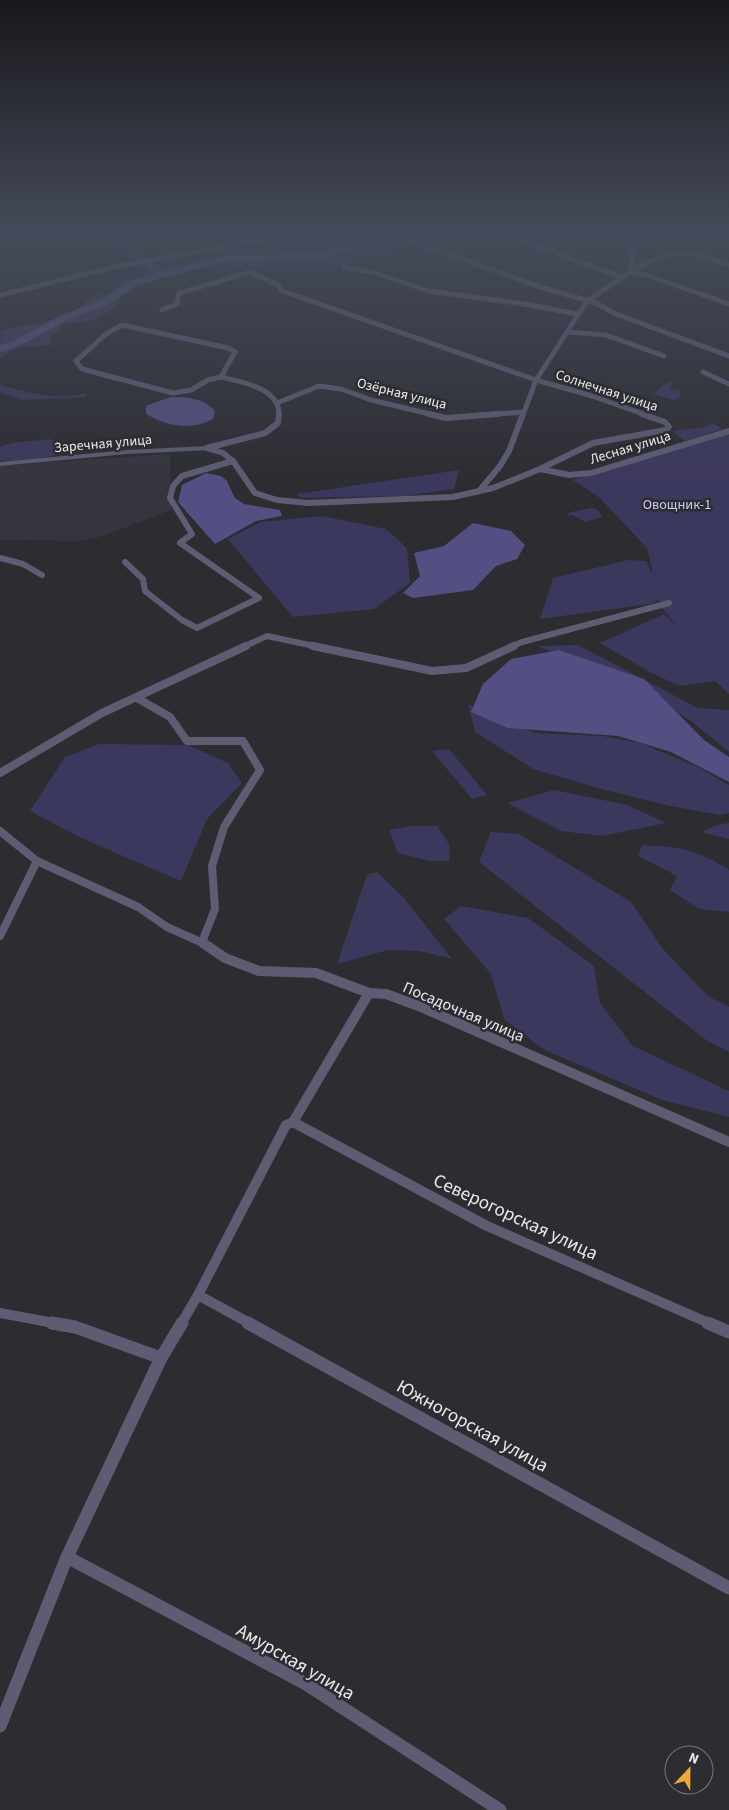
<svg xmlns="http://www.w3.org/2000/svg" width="729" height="1810" font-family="'Source Sans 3',sans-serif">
	<rect width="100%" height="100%" fill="#2c2c31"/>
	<polygon fill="#353540" points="170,454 171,510 103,536 83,541 0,540 0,466"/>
	<g fill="#3b385d">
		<polygon points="96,233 137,233 128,246 98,243 104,241"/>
		<path d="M 379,233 L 405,233 C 404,252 375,252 361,253 L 361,256 L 347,265 L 304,262 L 286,267 L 284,259 L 267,261 L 267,266 L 244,269 L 234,265 L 217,263 L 177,276 L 156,279 L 135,286 L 120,297 C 117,311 95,320 82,322 C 75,324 68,322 61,322 L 60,329 L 51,336 L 51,345 L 18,347 L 0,358 L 1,330 L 60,319 L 72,313 L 94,295 L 110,293 L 122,281 L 142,277 L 148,270 L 139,264 L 155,262 L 162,269 L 229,255 L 319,250 Z"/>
		<polygon points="670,382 673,383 669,389 679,390 681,394 678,399 673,400 654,394 661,387"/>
		<path d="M 0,385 C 26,392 60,402 86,393 L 86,397 L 22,400 L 0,392 Z"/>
		<polygon points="712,423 722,429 685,441 673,431 706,427"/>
		<polygon points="729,432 729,694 715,681 679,686 648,671 600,643 664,614 678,627 661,607 659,600 650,604 540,619 553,578 628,560 646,561 653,575 647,548 600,498 573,480"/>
		<path d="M 50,439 L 85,450 L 72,453 L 73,450 L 65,449 C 56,460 15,460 0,461 L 0,447 L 12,443 Z"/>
		<polygon points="459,470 454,489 403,496 300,498 297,494"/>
		<polygon points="592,508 598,510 602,517 585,522 573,515 565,516 571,512"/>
		<polygon points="322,516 386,529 407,548 410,583 374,609 293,617 228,539 261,522"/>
		<polygon points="578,645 698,708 729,710 729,752 691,721 624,679 537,646"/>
		<polygon points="468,704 485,714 535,733 603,736 640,743 698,767 729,785 729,813 719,815 666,805 605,790 533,769 475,732"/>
		<polygon points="99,744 188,745 228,763 242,783 207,819 181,881 81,838 30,811 65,757"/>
		<polygon points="449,749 487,795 472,799 432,751"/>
		<polygon points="554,790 628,805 666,823 602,836 561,831 507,803"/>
		<polygon points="729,823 729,839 701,832 720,824"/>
		<polygon points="412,826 437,826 449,844 450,861 429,861 398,853 389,830"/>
		<polygon points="491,832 519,834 631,902 663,949 708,996 729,1007 729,1052 706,1040 479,862"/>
		<path d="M 642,845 C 680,847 697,849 729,870 L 729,912 L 699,909 L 670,890 L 677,876 L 638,856 Z"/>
		<polygon points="377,872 403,897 452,959 419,951 388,950 337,964 367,874"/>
		<polygon points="461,906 528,918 594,966 600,1003 633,1046 729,1091 729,1117 662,1100 547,1051 540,1047 504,1019 491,974 444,919"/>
	</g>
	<g fill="#544f82">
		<path d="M 170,397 C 187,397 204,398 215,411 L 213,419 C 191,431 167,426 146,414 L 146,406 Z"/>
		<polygon points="206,473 221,476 227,481 235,498 244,504 280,510 282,516 256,521 215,544 178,502 182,485"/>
		<polygon points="473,523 511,531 525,545 517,559 496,566 473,590 413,598 403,593 420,576 414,553 444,546"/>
		<polygon points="559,650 644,679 704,740 729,757 729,782 671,752 618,736 508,728 471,712 483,684 511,659"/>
	</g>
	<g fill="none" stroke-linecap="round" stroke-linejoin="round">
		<polyline stroke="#544f82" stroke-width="2" points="113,233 117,240 162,275"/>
		<polygon fill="#544f82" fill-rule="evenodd" points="391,233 403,233 385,246 355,249 316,260 222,262 137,285 112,303 70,319 21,345 0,352 0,345 13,341 62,315 104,299 129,281 222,256 315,254 354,243 379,241"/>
		<g stroke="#5d5c73" stroke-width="5">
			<polyline points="503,233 621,277"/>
			<polyline points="641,233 632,253 631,272 646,275 729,304"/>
			<polyline points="408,240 544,288 596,303 616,314 729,356"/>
			<polyline points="344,267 375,273 429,291 524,304 577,314"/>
			<polyline points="0,295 114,267 297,233"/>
			<polyline points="162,310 177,304 179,293 250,272 280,286 280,290 536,380 592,396 646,415"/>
			<polygon points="122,325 228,348 235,352 221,377 208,380 191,390 173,393 82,369 76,361 106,334"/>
			<polyline points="568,332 606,335 664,356"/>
			<polyline points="703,372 729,384"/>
			<path d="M 221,377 C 242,382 280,388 279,415"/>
			<polyline points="277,403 319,386 341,389 371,400 434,415"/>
			<polyline points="482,415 524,412"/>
			<polyline points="523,415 536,380 587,301 638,267 671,253 692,253 729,265"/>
		</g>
		<g stroke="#5d5c73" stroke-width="6">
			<polyline points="429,414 446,418 498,414"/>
			<polyline points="207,448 223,453 233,461 255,493 277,500 308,503 453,497 493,488 540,469 569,475 591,473 729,431"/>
			<polyline points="207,448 265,433 278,423 279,414"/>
			<polyline points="540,469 593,443 666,430 669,427 665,422 642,414"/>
			<polyline points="480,490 500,466 509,451 523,414"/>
			<polyline points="0,558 23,564 42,575"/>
			<polyline points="125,562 143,579 145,591 182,620 197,628 259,598 180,543 192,534 170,498 173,486 182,476 233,461"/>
			<polyline points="243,647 267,636 319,647"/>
			<polyline points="511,647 522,642 669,603"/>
		</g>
		<g stroke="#5d5c73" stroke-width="8">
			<polyline points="313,646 432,671 466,668 514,646"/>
			<polyline points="137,698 170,717 187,741 243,741 260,770 224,827 212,866 215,909 202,942"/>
			<polyline points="0,773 102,713 246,646"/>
			<polyline points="0,831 37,861 138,907 167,927 205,944"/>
			<polyline points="0,936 37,861"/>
		</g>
		<g stroke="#5d5c73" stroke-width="10">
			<polyline points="203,943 225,958 259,971 316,973 369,993 386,994 421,1007 729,1142"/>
			<polyline points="293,1122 487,1226 711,1324"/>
			<polyline points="198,1295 251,1324"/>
			<polyline points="0,1313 59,1324"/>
			<polyline points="181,1324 198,1295 286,1125 293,1122 369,993"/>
		</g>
		<g stroke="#5d5c73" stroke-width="13">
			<polyline points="52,1323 75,1327 161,1358"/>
			<polyline points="248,1323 729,1588"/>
			<polyline points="708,1323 729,1332"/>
			<polyline points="67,1557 306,1684 500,1810"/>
			<polyline points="0,1726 67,1557 161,1358 182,1323"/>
		</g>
		<polygon fill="#5d5c73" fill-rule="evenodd" points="207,446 210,446 210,450 127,454 0,466 0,462 127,450"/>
	</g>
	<linearGradient id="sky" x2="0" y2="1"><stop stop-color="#18181b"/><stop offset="0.48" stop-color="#454b5a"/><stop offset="1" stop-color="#454b5a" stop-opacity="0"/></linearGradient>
	<rect width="729" height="487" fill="url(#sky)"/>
	<g text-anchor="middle" stroke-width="5" stroke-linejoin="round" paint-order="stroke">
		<g font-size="14" fill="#e9e9ed" stroke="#2c2c31">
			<text transform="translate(607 390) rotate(18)" y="5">Солнечная улица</text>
			<text transform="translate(402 393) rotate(14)" y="5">Озёрная улица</text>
			<text transform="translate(103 443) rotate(-5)" y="5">Заречная улица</text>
			<text transform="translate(630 447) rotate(-17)" y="5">Лесная улица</text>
		</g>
		<g font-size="14" fill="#cbc9f9" stroke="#2c2c31">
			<text x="677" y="509">Овощник-1</text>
		</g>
		<g font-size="16" fill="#e9e9ed" stroke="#2c2c31">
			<text transform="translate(464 1011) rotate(23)" y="6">Посадочная улица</text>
		</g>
		<g font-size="19" fill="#e9e9ed" stroke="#2c2c31">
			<text transform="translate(516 1216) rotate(25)" y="7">Северогорская улица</text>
			<text transform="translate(473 1425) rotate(29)" y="7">Южногорская улица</text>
			<text transform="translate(296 1661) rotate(30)" y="7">Амурская улица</text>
		</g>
	</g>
	<g transform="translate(689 1770) rotate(22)"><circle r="24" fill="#2c2c31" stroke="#78787c"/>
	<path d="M0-4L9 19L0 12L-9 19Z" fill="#ebaa39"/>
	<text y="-8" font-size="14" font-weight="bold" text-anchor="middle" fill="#e9e9ed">N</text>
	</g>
</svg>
